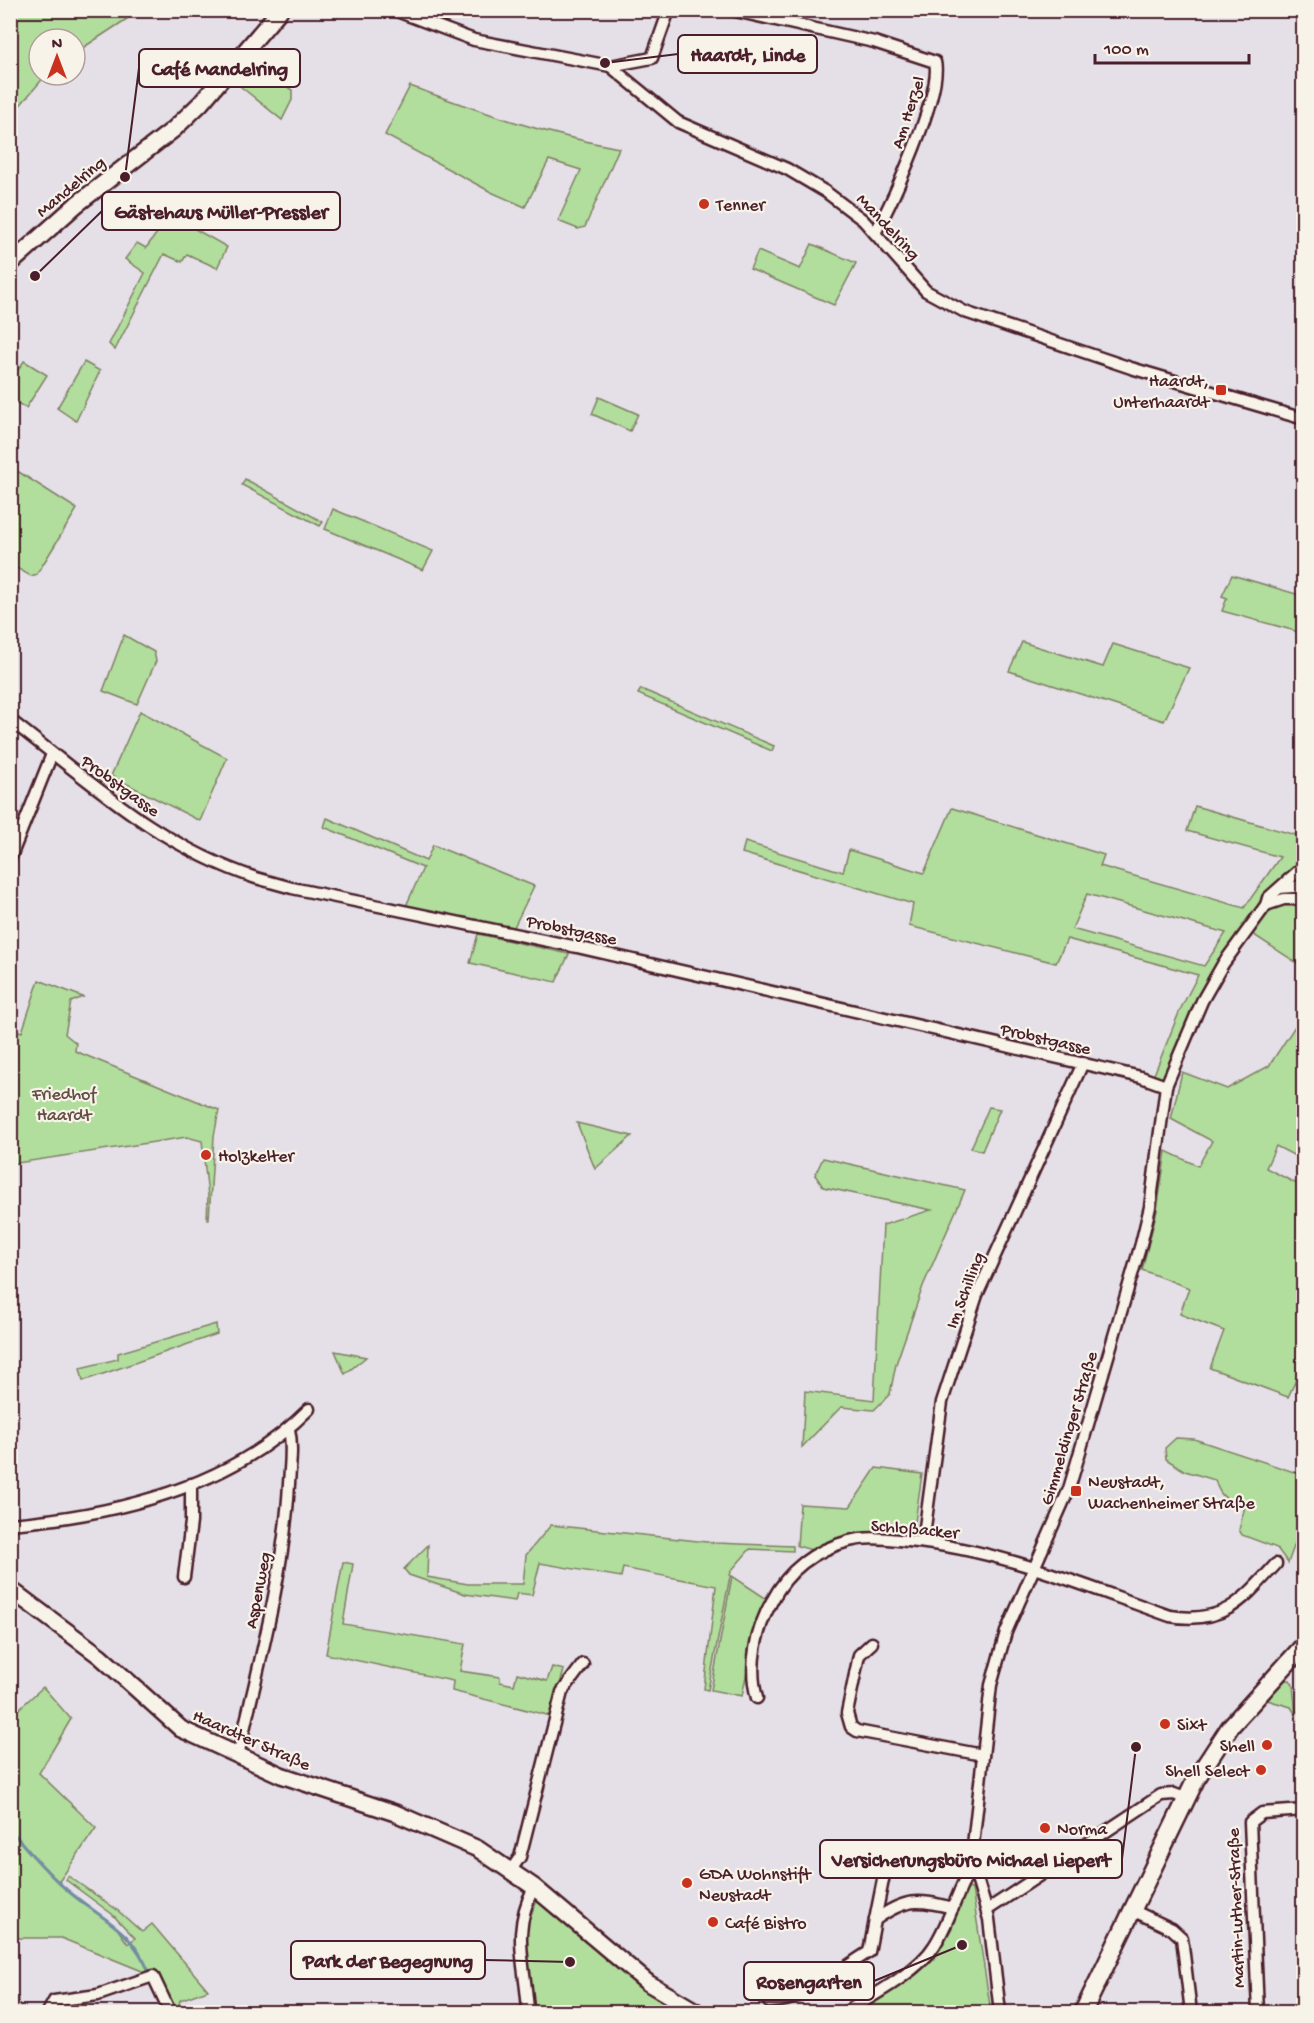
<svg xmlns="http://www.w3.org/2000/svg" width="1314" height="2023" font-family="'Gochi Hand',sans-serif">
	<rect width="100%" height="100%" fill="#e5e0e7"/>
	<filter id="ink" filterUnits="userSpaceOnUse"><feTurbulence type="fractalNoise" baseFrequency=".0167" numOctaves="2"/><feDisplacementMap in="SourceGraphic" scale="12" xChannelSelector="R" yChannelSelector="G"/><feConvolveMatrix kernelMatrix="1 2 1 2 8 2 1 2 1" color-interpolation-filters="sRGB"/></filter>
	<g filter="url(#ink)">
		<g fill="#b1de9c" stroke="#7e7e64" stroke-width="1.5" fill-rule="evenodd">
			<polygon points="11,10 139,10 139,11 75,53 75,39 39,39 39,75 46,75 11,116"/>
			<polygon points="249,62 292,90 292,100 282,120 230,78 242,64"/>
			<path d="M 410,86 C 479,111 546,135 619,148 L 585,227 L 578,229 L 558,221 L 581,170 L 549,160 L 525,207 L 491,192 L 385,135 Z"/>
			<polygon points="170,215 227,247 217,268 187,254 182,262 164,254 115,350 109,344 145,273 125,259 137,243 146,248"/>
			<polygon points="812,244 856,263 834,305 750,269 758,251 800,269"/>
			<polygon points="24,361 47,375 26,408 10,399 11,381"/>
			<polygon points="84,362 100,371 76,421 57,408"/>
			<polygon points="599,397 638,414 630,431 592,414"/>
			<polygon points="11,467 77,509 37,574 31,576 11,565"/>
			<polygon points="245,479 323,522 320,526 242,485"/>
			<polygon points="333,509 433,551 423,570 325,529"/>
			<polygon points="1232,575 1303,596 1303,633 1222,611 1227,598 1222,596"/>
			<polygon points="124,635 154,652 156,661 137,704 103,691"/>
			<polygon points="1022,642 1103,667 1113,644 1189,668 1164,721 1009,671"/>
			<polygon points="641,689 774,746 772,751 638,694"/>
			<polygon points="140,711 227,758 200,821 111,776"/>
			<path d="M 1195,806 L 1295,835 L 1303,823 L 1303,861 L 1260,902 L 1244,928 L 1164,1081 L 1153,1077 L 1180,1010 L 1198,975 L 1067,939 L 1056,963 L 909,926 L 913,904 L 742,853 L 745,842 L 843,872 L 849,850 L 924,873 L 952,808 L 1104,855 L 1100,866 L 1244,908 L 1280,857 L 1187,831 ZM 1087,894 L 1226,933 L 1204,966 L 1072,929 Z"/>
			<polygon points="327,818 426,861 433,845 534,886 513,929 406,906 423,868 324,827"/>
			<polygon points="1291,902 1304,910 1303,967 1251,933 1267,910"/>
			<polygon points="478,934 569,954 556,982 470,963"/>
			<polygon points="39,980 83,997 71,1002 65,1034 76,1043 75,1051 219,1110 214,1136 209,1219 207,1220 208,1196 202,1141 187,1137 11,1164 11,1028 22,1032"/>
			<polygon points="1303,1014 1303,1160 1276,1146 1266,1168 1303,1187 1303,1365 1288,1397 1210,1368 1224,1331 1180,1314 1189,1288 1142,1270 1157,1210 1166,1151 1198,1166 1212,1141 1171,1119 1182,1072 1227,1089 1269,1066"/>
			<polygon points="989,1107 1000,1109 982,1151 971,1148"/>
			<polygon points="577,1123 632,1136 595,1169"/>
			<polygon points="823,1158 965,1190 923,1286 896,1364 890,1394 874,1410 841,1407 802,1447 805,1391 874,1400 883,1225 931,1210 823,1187 815,1175"/>
			<polygon points="216,1324 217,1334 83,1381 80,1368 118,1359 118,1353"/>
			<polygon points="335,1351 366,1357 345,1374"/>
			<path d="M 1176,1438 L 1194,1439 L 1303,1475 L 1303,1521 L 1288,1563 L 1277,1548 L 1242,1535 L 1239,1530 L 1245,1506 C 1227,1499 1221,1500 1215,1480 L 1185,1471 L 1166,1459 L 1165,1448 Z"/>
			<path d="M 876,1468 L 922,1474 L 913,1536 C 871,1533 851,1529 812,1550 L 797,1546 L 800,1504 L 850,1507 Z"/>
			<polygon points="551,1525 716,1543 793,1546 793,1551 750,1549 731,1571 708,1690 704,1689 716,1586 623,1568 621,1577 540,1563 532,1595 517,1593 515,1601 465,1594 409,1575 404,1569 428,1545 427,1577 468,1584 523,1584 526,1555"/>
			<polygon points="343,1562 353,1564 343,1624 465,1644 460,1671 500,1677 500,1682 514,1685 517,1673 547,1681 552,1667 564,1670 551,1716 452,1691 453,1681 326,1654"/>
			<polygon points="732,1576 767,1599 757,1621 742,1696 711,1690"/>
			<polygon points="1285,1680 1290,1680 1293,1685 1296,1715 1291,1707 1267,1700"/>
			<polygon points="43,1687 71,1719 39,1773 96,1828 58,1883 116,1927 128,1944 135,1938 112,1914 66,1880 68,1876 116,1909 142,1932 152,1924 208,1990 180,2000 178,2010 142,1971 61,1938 11,1938 11,1716"/>
			<polygon points="966,1888 972,1889 991,2012 859,2012 934,1959 952,1928"/>
			<polygon points="537,1901 647,1991 683,2012 535,2012 524,1933"/>
		</g>
		<g fill="none" stroke-linecap="round" stroke-linejoin="round">
			<path stroke="#738da1" stroke-width="3" d="M 10,1829 C 28,1851 45,1871 67,1890 C 103,1921 130,1926 150,1974"/>
			<g stroke="#4a1f2b" stroke-width="15">
				<g id="street">
					<polyline points="394,10 474,40 610,66 678,122 787,169 826,192 863,220 926,291 965,312 1131,368 1304,419"/>
					<path d="M 731,10 L 874,42 L 935,62 C 943,92 891,204 875,233"/>
					<polyline points="610,66 652,58 669,10"/>
					<path d="M 10,720 C 90,781 158,846 256,878 L 292,888 L 577,947 L 1141,1077 L 1166,1086"/>
					<polyline points="10,859 52,754"/>
					<polyline points="1280,888 1304,886"/>
					<polyline points="1266,905 1284,899 1304,899"/>
					<path d="M 10,1524 C 116,1515 232,1487 309,1409"/>
					<polyline points="923,1542 942,1402 977,1295 1083,1063"/>
					<polyline points="184,1577 191,1522 191,1484"/>
					<polyline points="872,1643 859,1655 847,1713 851,1727 857,1731 983,1755"/>
					<path d="M 757,1698 C 748,1667 756,1629 772,1601 C 788,1570 815,1550 849,1541 C 868,1536 888,1539 908,1541 C 999,1549 1084,1586 1170,1616 C 1224,1625 1243,1600 1276,1564"/>
					<path d="M 238,1756 C 258,1667 284,1575 289,1484 C 290,1466 293,1447 289,1429"/>
					<polyline points="511,1870 520,1857 562,1692 583,1664"/>
					<polyline points="987,1910 1161,1795 1174,1794 1185,1798"/>
					<polyline points="1132,1910 1172,1929 1182,1938 1191,2012"/>
					<polyline points="875,1920 887,1860"/>
					<path d="M 769,2002 C 807,2002 838,1970 869,1952 L 875,1920 C 905,1898 918,1899 953,1908"/>
					<polyline points="48,2012 54,2001 98,1995 153,1976 170,2012"/>
					<path d="M 528,2012 C 526,1964 510,1934 534,1887"/>
					<path d="M 846,2012 C 872,1996 918,1972 934,1946 C 951,1920 957,1889 974,1863"/>
					<polyline points="1000,2012 989,1919 977,1879 973,1845 991,1685 1006,1632 1069,1489 1141,1244 1150,1207 1166,1086 1202,1001 1223,964 1266,905 1268,898 1304,866"/>
					<polyline points="1258,2012 1250,1822 1262,1813 1304,1810"/>
				</g>
			</g>
			<g stroke="#4a1f2b" stroke-width="20">
				<g id="secondary">
					<polyline points="10,264 77,204 174,129 201,103 280,10"/>
					<polyline points="10,1589 100,1656 181,1729 281,1775 395,1813 478,1849 534,1887 648,1983 697,2012"/>
				</g>
			</g>
			<g stroke="#4a1f2b" stroke-width="21">
				<polyline id="primary" points="1083,2012 1196,1779 1230,1727 1304,1645"/>
			</g>
			<use href="#street" stroke="#f7f3e8" stroke-width="10"/>
			<use href="#secondary" stroke="#f7f3e8" stroke-width="15"/>
			<use href="#primary" stroke="#f7f3e8" stroke-width="16"/>
		</g>
	</g>
	<g fill="#c8321e" stroke="#f7f3e8" stroke-width="2">
		<circle cx="704" cy="204" r="6"/>
		<rect x="1215" y="384" width="12" height="12" rx="3"/>
		<circle cx="206" cy="1155" r="6"/>
		<rect x="1070" y="1485" width="12" height="12" rx="3"/>
		<circle cx="1165" cy="1724" r="6"/>
		<circle cx="1267" cy="1745" r="6"/>
		<circle cx="1261" cy="1770" r="6"/>
		<circle cx="1045" cy="1828" r="6"/>
		<circle cx="687" cy="1883" r="6"/>
		<circle cx="713" cy="1922" r="6"/>
	</g>
	<g text-anchor="middle" stroke-width="4.5" stroke-linejoin="round" paint-order="stroke">
		<g font-size="18" fill="#4a1f2b" stroke="#f7f3e8">
			<text transform="translate(907 112) rotate(-72)" y="6">Am Herzel</text>
			<text transform="translate(70 186) rotate(-40)" y="6">Mandelring</text>
			<text transform="translate(889 226) rotate(47)" y="6">Mandelring</text>
			<text transform="translate(121 785) rotate(36)" y="6">Probstgasse</text>
			<text transform="translate(572 929) rotate(12)" y="6">Probstgasse</text>
			<text transform="translate(1046 1038) rotate(13)" y="6">Probstgasse</text>
			<text transform="translate(964 1290) rotate(-69)" y="6">Im Schilling</text>
			<text transform="translate(1068 1428) rotate(-73)" y="6">Gimmeldinger Straße</text>
			<text transform="translate(915 1528) rotate(5)" y="6">Schloßacker</text>
			<text transform="translate(257 1590) rotate(-79)" y="6">Aspenweg</text>
			<text transform="translate(252 1739) rotate(24)" y="6">Haardter Straße</text>
			<text transform="translate(1235 1908) rotate(-92)" y="6">Martin-Luther-Straße</text>
		</g>
		<g font-size="18" fill="#4a1f2b" stroke="#f7f3e8" text-anchor="start">
			<text x="716" y="210">Tenner</text>
			<text x="1209" y="386" text-anchor="end">Haardt,<tspan x="1209" dy="21">Unterhaardt</tspan></text>
			<text x="218" y="1161">Holzkelter</text>
			<text x="1088" y="1487">Neustadt,<tspan x="1088" dy="21">Wachenheimer Straße</tspan></text>
			<text x="1177" y="1730">Sixt</text>
			<text x="1255" y="1751" text-anchor="end">Shell</text>
			<text x="1249" y="1776" text-anchor="end">Shell Select</text>
			<text x="1057" y="1834">Norma</text>
			<text x="699" y="1879">GDA Wohnstift<tspan x="699" dy="21">Neustadt</tspan></text>
			<text x="725" y="1928">Café Bistro</text>
		</g>
		<g font-size="18" fill="#644f47" stroke="#f7f3e8">
			<text x="64" y="1099">Friedhof<tspan x="64" dy="21">Haardt</tspan></text>
		</g>
	</g>
	<path fill="none" stroke="#4a1f2b" stroke-width="2" d="M605 63L678 54M125 177L139 68M35 276L102 211M1136 1747L1122 1859M570 1962L485 1960M962 1945L874 1981"/>
	<g fill="#4a1f2b" stroke="#f7f3e8" stroke-width="2">
		<circle cx="605" cy="63" r="6"/>
		<circle cx="125" cy="177" r="6"/>
		<circle cx="35" cy="276" r="6"/>
		<circle cx="1136" cy="1747" r="6"/>
		<circle cx="570" cy="1962" r="6"/>
		<circle cx="962" cy="1945" r="6"/>
	</g>
	<g fill="#f7f3e8" stroke="#4a1f2b" stroke-width="2">
		<rect x="678" y="35" width="139" height="38" rx="6"/>
		<rect x="139" y="49" width="161" height="38" rx="6"/>
		<rect x="102" y="192" width="238" height="38" rx="6"/>
		<rect x="820" y="1840" width="302" height="38" rx="6"/>
		<rect x="291" y="1941" width="194" height="38" rx="6"/>
		<rect x="744" y="1962" width="130" height="38" rx="6"/>
	</g>
	<g font-size="20" text-anchor="middle" font-weight="bold" fill="#4a1f2b">
		<text x="748" y="61">Haardt, Linde</text>
		<text x="220" y="75">Café Mandelring</text>
		<text x="221" y="218">Gästehaus Müller-Pressler</text>
		<text x="971" y="1866">Versicherungsbüro Michael Liepert</text>
		<text x="388" y="1967">Park der Begegnung</text>
		<text x="809" y="1988">Rosengarten</text>
	</g>
	<rect width="1314" height="2023" fill="none" stroke="#f7f3e8" stroke-width="36"/>
	<rect x="18" y="18" width="1278" height="1987" fill="none" stroke="#4a1f2b" stroke-width="2" filter="url(#ink)"/>
	<g transform="translate(57 57)"><circle r="28" fill="#f7f3e8" stroke="#b29e9c" stroke-width="1.5"/>
	<path d="M0-4.5L10 22L0 15L-10 22Z" fill="#c8321e"/>
	<text y="-9" font-size="16" font-weight="bold" text-anchor="middle" fill="#4a1f2b">N</text>
	</g>
	<path d="M1095 54v9h154v-9" fill="none" stroke="#4a1f2b" stroke-width="3"/>
	<text x="1104" y="54" font-size="18" fill="#4a1f2b" stroke="#f7f3e8" stroke-width="4.5" paint-order="stroke">100 m</text>
</svg>
